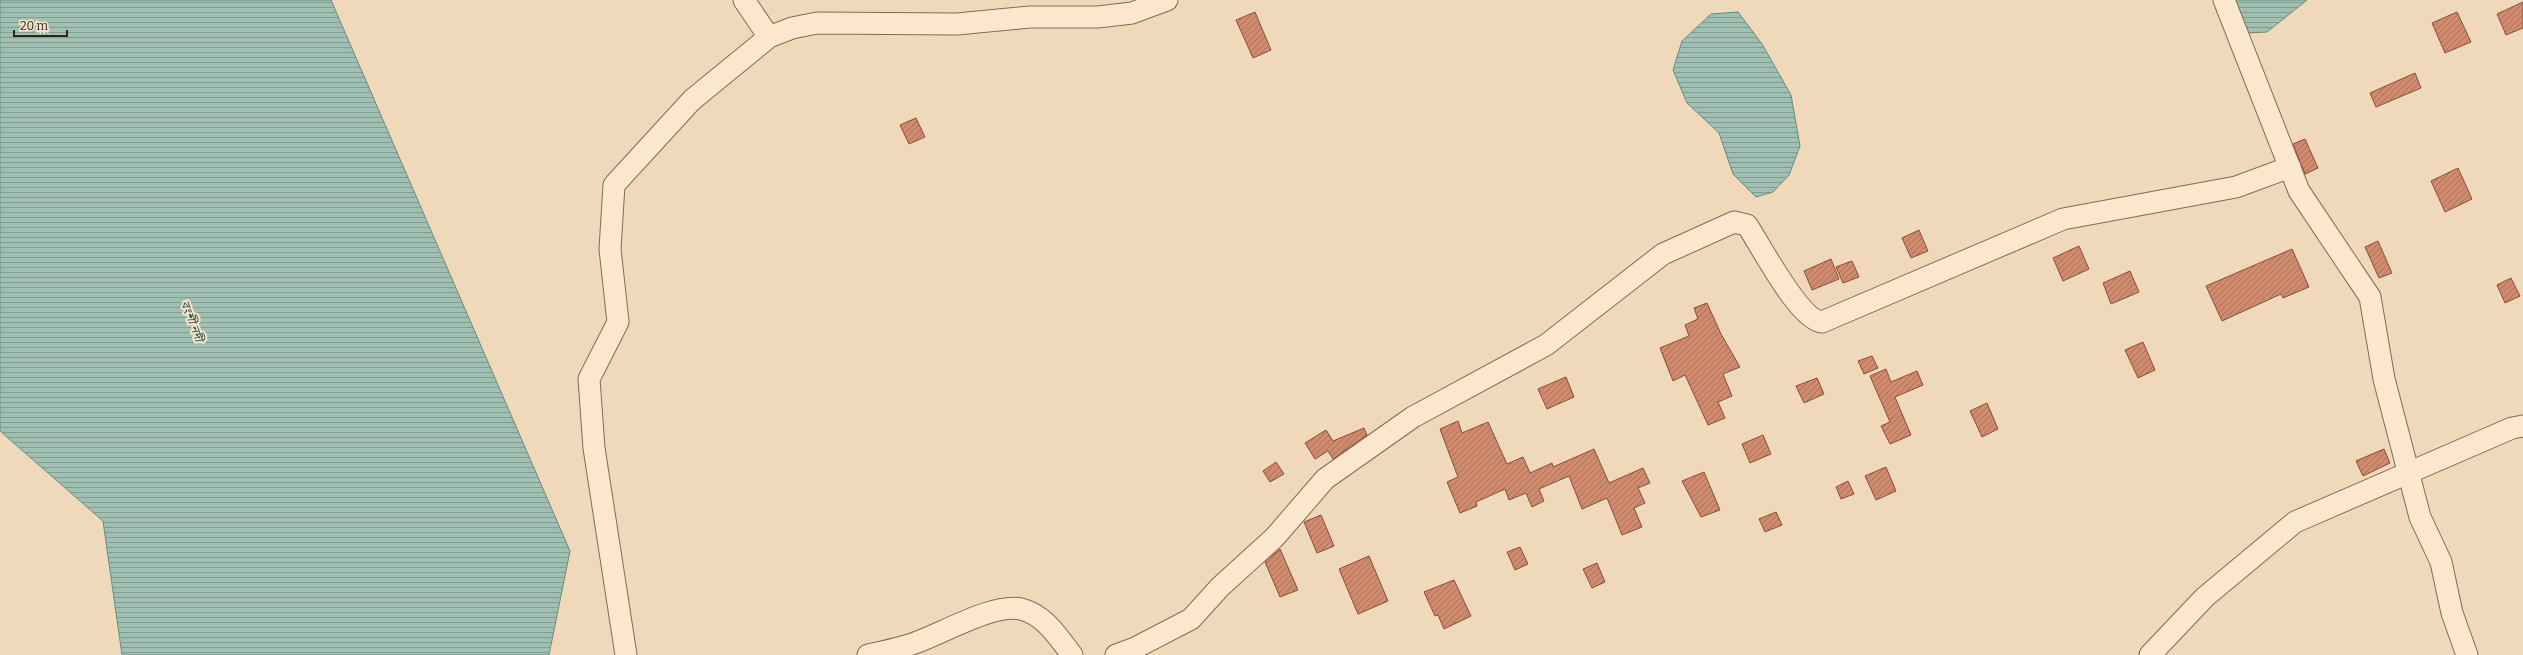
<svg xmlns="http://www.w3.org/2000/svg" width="2523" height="655" font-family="Bitter,'Noto Sans Bengali',serif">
	<defs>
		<pattern id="water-rules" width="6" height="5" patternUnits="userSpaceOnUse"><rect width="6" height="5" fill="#9fc0b2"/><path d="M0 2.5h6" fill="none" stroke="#829c90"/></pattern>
		<pattern id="building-hatch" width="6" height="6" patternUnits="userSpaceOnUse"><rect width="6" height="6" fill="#d08a6e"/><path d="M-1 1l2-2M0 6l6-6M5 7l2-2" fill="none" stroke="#aa705a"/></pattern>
	</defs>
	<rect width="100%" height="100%" fill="#f0d9ba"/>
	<g fill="url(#water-rules)" stroke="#678d7f">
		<polygon points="0,0 331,0 570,551 549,655 122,655 103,521 0,431"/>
		<polygon points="2228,0 2307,0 2267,32 2248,33"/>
		<polygon points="1738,12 1762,44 1791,95 1800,146 1789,175 1773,192 1756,197 1733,174 1719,133 1687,103 1673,70 1682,41 1711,14"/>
	</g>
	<g fill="url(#building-hatch)" stroke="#874e39">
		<polygon points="2523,2 2523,28 2506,35 2497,14"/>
		<polygon points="1255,12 1271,50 1253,58 1236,20"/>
		<polygon points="2457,12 2471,42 2445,53 2432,23"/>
		<polygon points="2415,73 2421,88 2376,107 2370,93"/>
		<polygon points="916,118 925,137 909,144 900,125"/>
		<polygon points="2305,139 2318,168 2305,174 2293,144"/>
		<polygon points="2458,168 2472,199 2445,212 2431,181"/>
		<polygon points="1919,230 1928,251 1911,258 1902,238"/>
		<polygon points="2378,241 2392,273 2379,278 2365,247"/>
		<polygon points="2079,246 2089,269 2063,281 2053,258"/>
		<polygon points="2292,249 2309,287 2283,298 2281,294 2222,321 2206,286"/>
		<polygon points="1831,259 1839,279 1812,290 1804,271"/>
		<polygon points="1852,261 1859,277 1843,283 1836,267"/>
		<polygon points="2130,271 2139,292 2111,304 2103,283"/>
		<polygon points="2511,278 2520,296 2505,303 2497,285"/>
		<polygon points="1707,303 1721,334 1740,367 1723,374 1732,396 1718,402 1725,418 1708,425 1685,375 1673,381 1660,348 1689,336 1685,325 1698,319 1694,308"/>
		<polygon points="2143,342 2155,370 2138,378 2125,350"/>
		<polygon points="1872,356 1878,368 1864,374 1858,361"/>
		<polygon points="1886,369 1891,382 1917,371 1923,385 1895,397 1911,435 1890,444 1881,426 1890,422 1870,376"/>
		<polygon points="1566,377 1574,397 1547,409 1538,389"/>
		<polygon points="1817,378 1824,394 1804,403 1796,386"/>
		<polygon points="1987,403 1998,429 1982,437 1970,411"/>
		<polygon points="1458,421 1462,433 1488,422 1507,464 1523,457 1530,473 1552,463 1553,467 1594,449 1609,483 1643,468 1650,483 1638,488 1645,503 1634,508 1642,527 1622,535 1607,498 1582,509 1569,476 1539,489 1544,501 1532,507 1526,493 1509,500 1505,489 1476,502 1477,506 1460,513 1447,482 1458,477 1440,429"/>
		<polygon points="1364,428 1367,435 1333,459 1328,451 1315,459 1305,443 1326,430 1333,441"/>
		<polygon points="1763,435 1771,454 1750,463 1742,444"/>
		<polygon points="2384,449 2390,463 2363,476 2356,461"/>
		<polygon points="1276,462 1284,474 1270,482 1263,471"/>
		<polygon points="1886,467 1896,491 1876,500 1865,476"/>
		<polygon points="1704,472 1720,510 1701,517 1682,481"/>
		<polygon points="1848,481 1854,494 1841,499 1836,487"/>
		<polygon points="1776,512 1782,525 1765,532 1759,519"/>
		<polygon points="1321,515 1334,546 1317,553 1304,522"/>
		<polygon points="1520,547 1528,564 1515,570 1507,552"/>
		<polygon points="1280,549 1298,590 1280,597 1265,562"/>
		<polygon points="1369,556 1388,601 1358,614 1339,569"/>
		<polygon points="1597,563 1605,582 1592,588 1583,569"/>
		<polygon points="1454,580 1471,616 1444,629 1438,615 1435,616 1424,592"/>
	</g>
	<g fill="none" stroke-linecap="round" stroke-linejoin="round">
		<g stroke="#876854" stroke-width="23">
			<g id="minor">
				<polyline points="744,0 769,37"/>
				<polyline points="2224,0 2299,191 2370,297 2384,379 2420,517 2441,562 2452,613 2467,655"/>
				<polyline points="626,655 594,448 589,379 618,322 610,249 614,185 692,100 769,37 792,28 817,23 957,24 1030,17 1098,17 1132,13 1167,0"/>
				<path d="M 868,655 C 882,652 896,649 909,645 C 939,636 991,603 1021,609 C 1045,615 1058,637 1072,655"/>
				<path d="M 1116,655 L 1135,648 L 1191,619 L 1220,587 L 1275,537 L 1325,479 L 1413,417 L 1546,345 L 1663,254 L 1734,222 L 1747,225 C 1761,246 1799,320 1822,322 L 2063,219 L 2236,187 L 2290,167"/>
				<polyline points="2150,655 2205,597 2295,522 2512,428 2523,426"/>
			</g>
		</g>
		<use href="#minor" stroke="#fae7cd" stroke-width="21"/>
	</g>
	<g text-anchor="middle" stroke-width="4" stroke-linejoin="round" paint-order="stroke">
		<g font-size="12" font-style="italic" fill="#28564d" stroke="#f7e4ca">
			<text transform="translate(192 321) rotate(69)" y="4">বংশী নদী</text>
		</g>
	</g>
	<path d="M14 30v6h53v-6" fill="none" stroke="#35231a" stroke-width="2"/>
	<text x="20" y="30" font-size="12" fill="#35231a" stroke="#f7e4ca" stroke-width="3" paint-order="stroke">20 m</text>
</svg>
